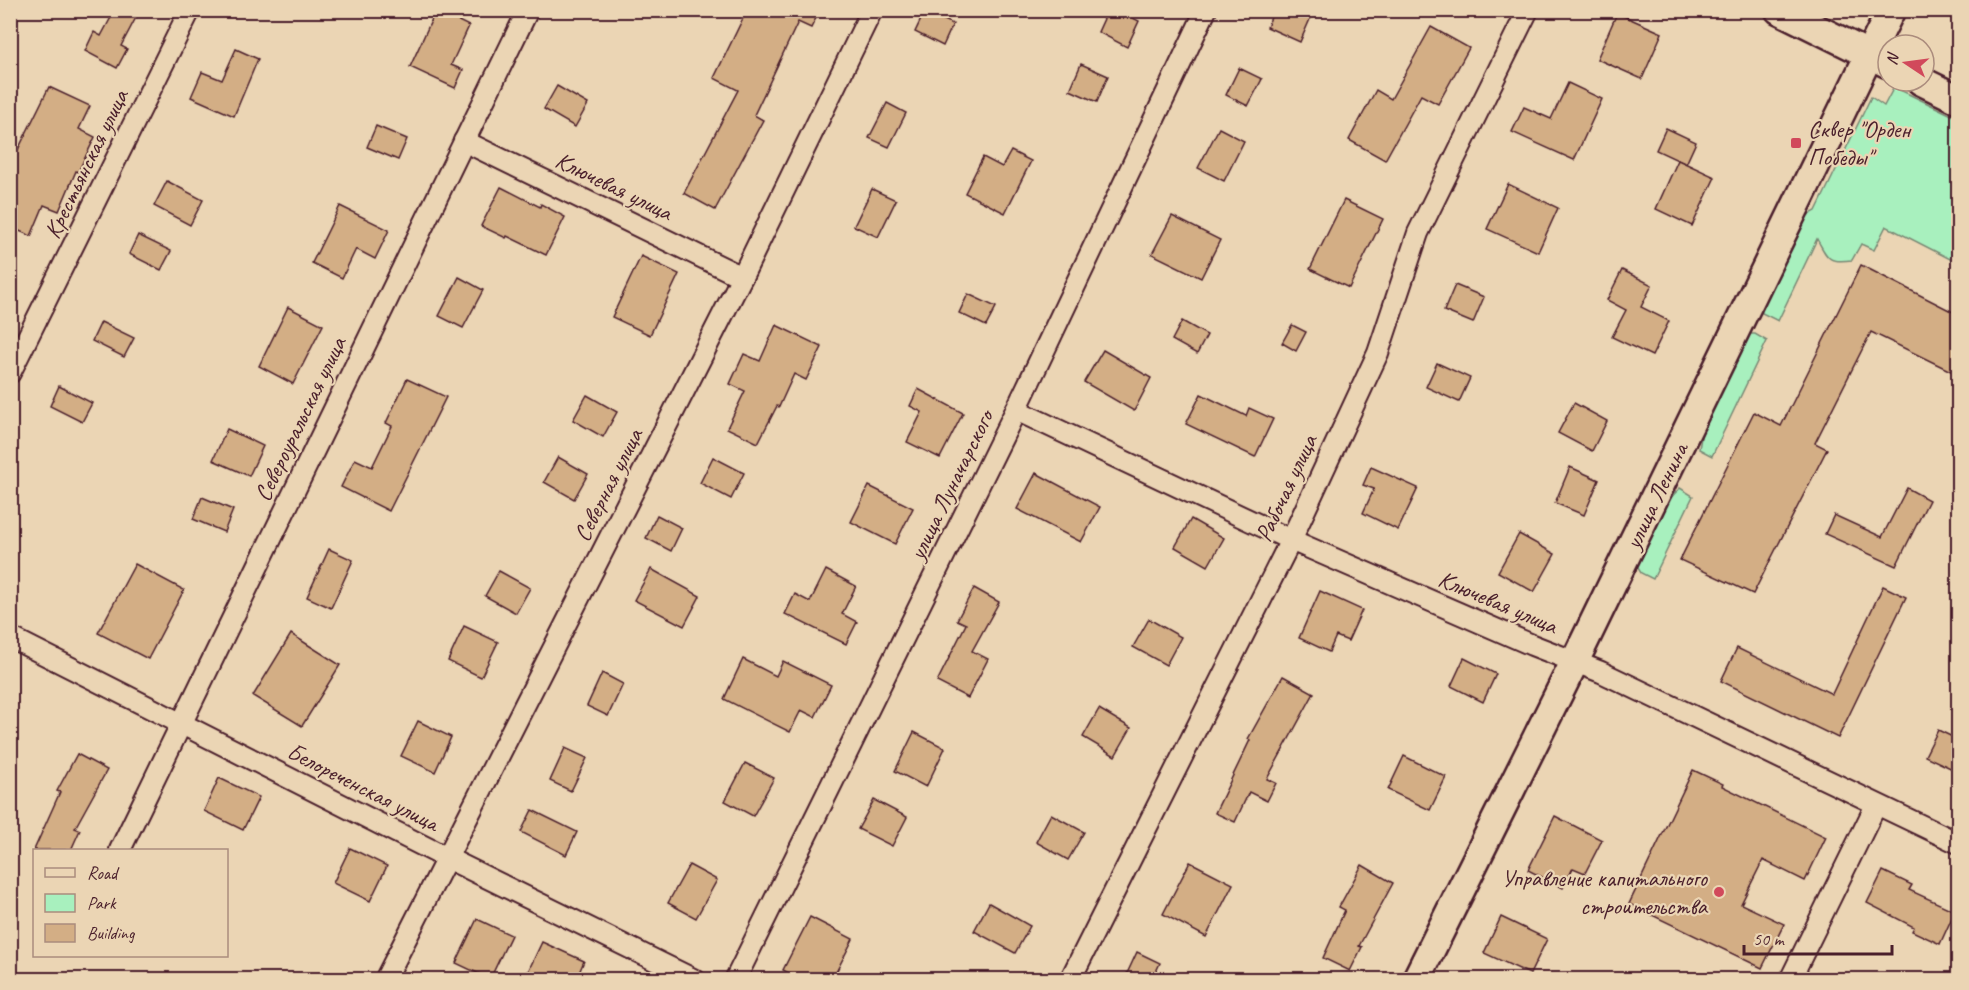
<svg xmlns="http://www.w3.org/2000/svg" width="1969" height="990" font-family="Caveat,sans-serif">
	<rect width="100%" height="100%" fill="#ebd5b4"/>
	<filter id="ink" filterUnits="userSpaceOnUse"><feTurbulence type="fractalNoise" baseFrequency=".0167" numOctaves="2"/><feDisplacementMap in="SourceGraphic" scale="12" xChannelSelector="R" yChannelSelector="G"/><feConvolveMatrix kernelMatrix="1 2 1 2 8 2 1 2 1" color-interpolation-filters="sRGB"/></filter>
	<g filter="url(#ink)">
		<g fill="#a8f0be" stroke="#798874" stroke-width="1.5">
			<path d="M 1894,87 L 1958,118 L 1958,263 L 1886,226 L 1874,250 L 1861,244 L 1852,260 C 1828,263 1828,259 1817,239 L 1778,321 L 1762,313 L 1759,302 L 1799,220 L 1816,211 L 1871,97 L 1884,106 Z"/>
			<polygon points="1744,334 1755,334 1767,341 1712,456 1699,449 1705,414"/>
			<polygon points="1680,488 1693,496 1653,579 1641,573 1636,565 1658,511"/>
		</g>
		<g fill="#d3ae85" stroke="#4a1f2b" stroke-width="1.5">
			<polygon points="115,10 140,10 121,46 127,49 117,68 85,51 94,32 101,36"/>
			<polygon points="436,10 469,26 451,65 463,70 455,88 410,67"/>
			<polygon points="747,10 820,10 811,28 798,22 754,115 763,120 715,210 684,193 738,90 714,78"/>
			<polygon points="1108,10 1117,10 1139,21 1127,47 1098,32"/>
			<polygon points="1274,10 1314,10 1300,42 1267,27"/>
			<polygon points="925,11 953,24 943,46 915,32"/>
			<polygon points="1617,13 1662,33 1642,79 1597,59"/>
			<polygon points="1431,27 1469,48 1438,104 1421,95 1385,160 1349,140 1376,90 1391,99"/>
			<polygon points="236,49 258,59 234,116 191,97 202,72 222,80"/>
			<polygon points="1081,64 1108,76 1097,102 1070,90"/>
			<polygon points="1239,68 1262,79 1248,106 1226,95"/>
			<polygon points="1568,83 1602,99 1574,160 1512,132 1524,107 1551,119"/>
			<polygon points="557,86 588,104 575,127 544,109"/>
			<polygon points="49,87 90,106 79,129 95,137 78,172 76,171 59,211 44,205 31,236 10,227 10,166"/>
			<polygon points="887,103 906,113 889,147 869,138"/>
			<polygon points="376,126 407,139 398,160 367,147"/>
			<polygon points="1219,128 1244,141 1224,181 1198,168"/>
			<polygon points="1666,128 1696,142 1686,164 1656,150"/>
			<polygon points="1011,151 1031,161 1005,213 965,193 983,157 1002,167"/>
			<polygon points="1678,160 1715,177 1692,226 1656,209"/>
			<polygon points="167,181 203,200 190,225 154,206"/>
			<polygon points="1508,184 1558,208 1538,252 1487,229"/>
			<polygon points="501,187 540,207 541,204 565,217 546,255 507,236 506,238 481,226"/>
			<polygon points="872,189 896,200 878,237 854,226"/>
			<polygon points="1344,200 1383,219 1349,288 1310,269"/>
			<polygon points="340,206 389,230 375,259 356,249 342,278 312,263"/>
			<polygon points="1172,216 1220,240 1201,278 1152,254"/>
			<polygon points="138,235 171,251 161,270 129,254"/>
			<polygon points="641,256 679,274 650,335 612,317"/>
			<polygon points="1861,265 1959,315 1959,375 1871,332 1815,443 1827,449 1753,594 1680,560 1754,412 1781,426"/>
			<polygon points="1622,270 1652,285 1641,307 1669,321 1652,356 1612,337 1626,310 1607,300"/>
			<polygon points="459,277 483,290 463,328 439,316"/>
			<polygon points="1455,285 1484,297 1473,323 1444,311"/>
			<polygon points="968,294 996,307 986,326 959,313"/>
			<polygon points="288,307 323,325 293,384 259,366"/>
			<polygon points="1182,321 1207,335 1197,354 1172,340"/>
			<polygon points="101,322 134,338 124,357 92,341"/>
			<polygon points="776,325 822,347 806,380 794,374 779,407 777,406 758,443 727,428 745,391 730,384 744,354 760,361"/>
			<polygon points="1292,325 1306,332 1296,351 1282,343"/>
			<polygon points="1103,350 1151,378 1134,411 1084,382"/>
			<polygon points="1437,363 1470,378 1459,402 1426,387"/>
			<polygon points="407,379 446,397 389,511 341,487 355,459 372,467 392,426 386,423"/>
			<polygon points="59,386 92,403 82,422 50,406"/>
			<polygon points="918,389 963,413 940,458 907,442 922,412 910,406"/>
			<polygon points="1201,394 1246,416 1249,408 1273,419 1255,457 1186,424"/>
			<polygon points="587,395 617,412 603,437 573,420"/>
			<polygon points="1574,403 1607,421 1592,451 1558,433"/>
			<polygon points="227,429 263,446 249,476 213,460"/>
			<polygon points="558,457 588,474 574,499 544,482"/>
			<polygon points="713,457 744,473 731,499 700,483"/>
			<polygon points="1371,467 1418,488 1398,530 1363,513 1374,489 1363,485"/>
			<polygon points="1570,467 1599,480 1584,515 1555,503"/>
			<polygon points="1036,473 1100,507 1081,542 1017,509"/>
			<polygon points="869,486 913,508 895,544 851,522"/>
			<polygon points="1907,488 1929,500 1896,566 1825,534 1834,515 1882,537"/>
			<polygon points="202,497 233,510 224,532 193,519"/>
			<polygon points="657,515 682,528 671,551 646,538"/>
			<polygon points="1191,519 1224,538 1208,566 1175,547"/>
			<polygon points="1519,534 1555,554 1534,592 1498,572"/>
			<polygon points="329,549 353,560 331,608 307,597"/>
			<polygon points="135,564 184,590 148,659 98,633"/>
			<polygon points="651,569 700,596 684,626 634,600"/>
			<polygon points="826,570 856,586 842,614 857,622 846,644 785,614 795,594 810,602"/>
			<polygon points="499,571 530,588 516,613 485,596"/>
			<polygon points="1883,586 1906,597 1838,738 1721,681 1737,648 1832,694"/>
			<polygon points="974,588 999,602 972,651 988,659 968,698 937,682 966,624 957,620"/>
			<polygon points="1320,591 1362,610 1348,641 1336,636 1329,652 1299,638"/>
			<polygon points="1149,619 1181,637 1166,665 1133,647"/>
			<polygon points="464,626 498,642 481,677 448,661"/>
			<polygon points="291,634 340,665 302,726 253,696"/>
			<polygon points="1464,658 1496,674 1483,702 1451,686"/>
			<polygon points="743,659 776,676 783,661 831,685 815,717 801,710 790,732 724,699"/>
			<polygon points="602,673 623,684 608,716 587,706"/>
			<polygon points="1283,676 1314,693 1267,779 1276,783 1267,801 1249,792 1235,822 1215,813 1250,740 1248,739"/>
			<polygon points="1099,709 1131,728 1115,756 1083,737"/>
			<polygon points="418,721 451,737 435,772 401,756"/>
			<polygon points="1938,730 1959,740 1959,772 1925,756"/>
			<polygon points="914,732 945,748 926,787 895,771"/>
			<polygon points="565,748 587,758 571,791 550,781"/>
			<polygon points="77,754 107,770 75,828 80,830 71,850 34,850 60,792 57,791"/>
			<polygon points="1404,756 1446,777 1430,810 1388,790"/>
			<polygon points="745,763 774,778 753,816 725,801"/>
			<polygon points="1693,770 1723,784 1722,786 1826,837 1805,881 1763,860 1741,904 1784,924 1762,968 1629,904"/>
			<polygon points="219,778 259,797 243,830 204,811"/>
			<polygon points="874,800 907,817 892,846 858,829"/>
			<polygon points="532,810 577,832 566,855 521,832"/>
			<polygon points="1051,814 1084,832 1068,860 1036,842"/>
			<polygon points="1555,816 1602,840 1585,873 1573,868 1563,888 1528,870"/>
			<polygon points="350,848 387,866 370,901 333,883"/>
			<polygon points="1190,862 1233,884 1206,937 1163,914"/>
			<polygon points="689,865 717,880 696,918 668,903"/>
			<polygon points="1362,865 1393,883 1359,946 1362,947 1350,971 1323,958 1345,910 1339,907"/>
			<polygon points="1883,871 1912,885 1909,890 1955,911 1940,944 1912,931 1914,927 1867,903"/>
			<polygon points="989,903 1030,926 1015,953 974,931"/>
			<polygon points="810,917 853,939 832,980 802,980 783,970"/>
			<polygon points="1501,917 1547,939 1530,974 1484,953"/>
			<polygon points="477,919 511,935 490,979 456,963"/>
			<polygon points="542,942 584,961 576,980 524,980"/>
			<polygon points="1137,952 1160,963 1152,980 1124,980"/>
		</g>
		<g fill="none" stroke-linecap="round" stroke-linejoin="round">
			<g stroke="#4a1f2b" stroke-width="24">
				<g id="minor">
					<polyline points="464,141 742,277"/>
					<polyline points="10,373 190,10"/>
					<polyline points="1016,410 1291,540 1532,645 1601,672 1958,843"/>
					<polyline points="10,637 447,858 695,980"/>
					<polyline points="120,850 528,10"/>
					<polyline points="385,980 742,277 872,10"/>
					<polyline points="735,980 1016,410 1206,10"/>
					<polyline points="1070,980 1291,540 1378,353 1418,233 1528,10"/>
					<polyline points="1790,980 1876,805"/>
				</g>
			</g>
			<g stroke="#4a1f2b" stroke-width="32">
				<g id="secondary">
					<polyline points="1779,10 1888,64"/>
					<polyline points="1921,81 1958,99"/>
					<polyline points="1416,980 1575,661 1891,10"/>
				</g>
			</g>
			<use href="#minor" stroke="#ebd5b4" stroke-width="20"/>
			<use href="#secondary" stroke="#ebd5b4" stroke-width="27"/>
		</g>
	</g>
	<g fill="#d1495b" stroke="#ebd5b4" stroke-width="2">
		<rect x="1790" y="137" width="12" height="12" rx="3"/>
		<circle cx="1719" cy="892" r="6"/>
	</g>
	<g text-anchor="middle" stroke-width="4.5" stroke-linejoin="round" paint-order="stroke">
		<g font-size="24" fill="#4a1f2b" stroke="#ebd5b4" text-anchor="start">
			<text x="1808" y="137">Сквер "Орден<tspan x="1808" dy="28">Победы"</tspan></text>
			<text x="1707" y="886" text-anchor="end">Управление капитального<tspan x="1707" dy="28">строительства</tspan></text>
		</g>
		<g font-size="24" fill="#4a1f2b" stroke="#ebd5b4">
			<text transform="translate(86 164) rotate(-64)" y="8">Крестьянская улица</text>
			<text transform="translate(614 186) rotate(26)" y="8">Ключевая улица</text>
			<text transform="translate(300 419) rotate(-64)" y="8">Североуральская улица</text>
			<text transform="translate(608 485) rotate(-63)" y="8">Северная улица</text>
			<text transform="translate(951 485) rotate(-64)" y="8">улица Луначарского</text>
			<text transform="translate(1286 488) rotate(-65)" y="8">Рабочая улица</text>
			<text transform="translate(1656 496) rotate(-64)" y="8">улица Ленина</text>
			<text transform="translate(1498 602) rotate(23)" y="8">Ключевая улица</text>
			<text transform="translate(363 787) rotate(27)" y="8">Белореченская улица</text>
		</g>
	</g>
	<rect width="1969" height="990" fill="none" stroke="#ebd5b4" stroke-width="36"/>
	<rect x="18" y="18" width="1933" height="954" fill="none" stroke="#4a1f2b" stroke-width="2" filter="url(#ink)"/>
	<rect x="33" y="849" width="195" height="108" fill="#ebd5b4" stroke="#ab8c7d" stroke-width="1.5"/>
	<rect x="45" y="868" width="30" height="9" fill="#ebd5b4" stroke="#ab8c7d" stroke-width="1.5"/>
	<text x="87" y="879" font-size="18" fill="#4a1f2b">Road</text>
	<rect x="45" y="894" width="30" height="18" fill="#a8f0be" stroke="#ab8c7d" stroke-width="1.5"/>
	<text x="87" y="909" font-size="18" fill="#4a1f2b">Park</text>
	<rect x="45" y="924" width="30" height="18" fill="#d3ae85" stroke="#ab8c7d" stroke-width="1.5"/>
	<text x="87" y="939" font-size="18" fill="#4a1f2b">Building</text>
	<g transform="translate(1906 63) rotate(283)"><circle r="28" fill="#ebd5b4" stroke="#ab8c7d" stroke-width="1.5"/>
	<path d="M0-4.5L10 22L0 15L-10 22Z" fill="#d1495b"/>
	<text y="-9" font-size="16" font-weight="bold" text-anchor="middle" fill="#4a1f2b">N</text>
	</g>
	<path d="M1744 945v9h148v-9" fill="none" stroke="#4a1f2b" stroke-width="3"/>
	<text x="1753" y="945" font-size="18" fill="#4a1f2b" stroke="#ebd5b4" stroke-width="4.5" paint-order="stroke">50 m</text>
</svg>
